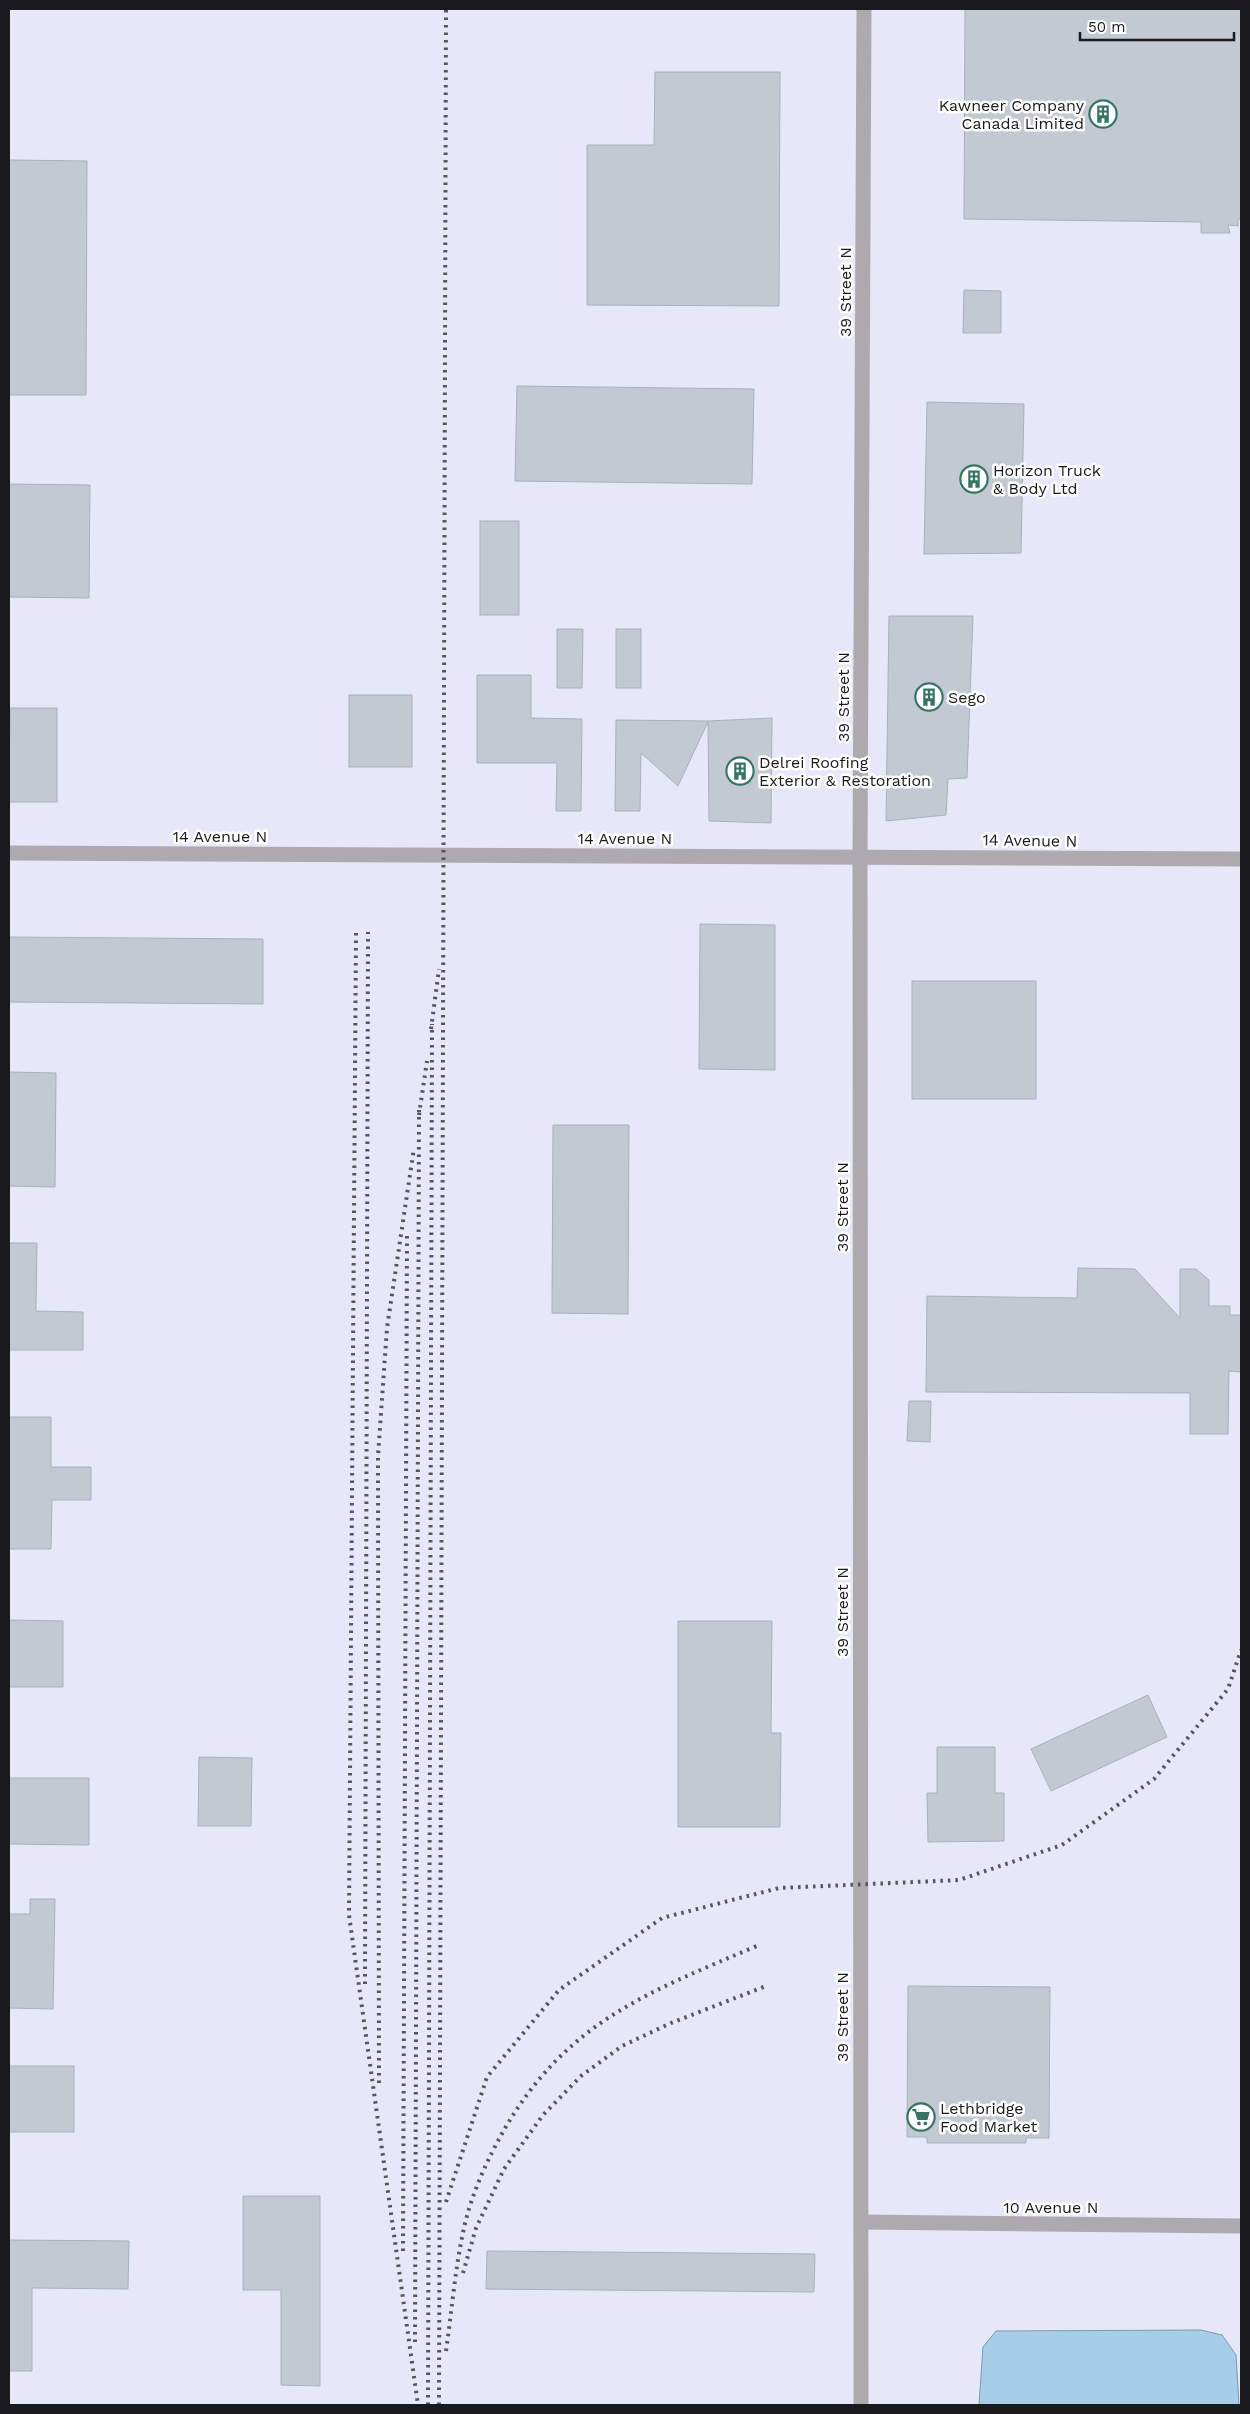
<svg xmlns="http://www.w3.org/2000/svg" width="1250" height="2414" font-family="'Work Sans',sans-serif">
	<rect width="100%" height="100%" fill="#f4f5fe"/>
	<rect fill="#e6e8fa" x="9" y="9" width="1232" height="2396"/>
	<polygon fill="#a6cee8" stroke="#7c98ab" points="1201,2330 1222,2335 1236,2355 1239,2405 979,2405 983,2347 996,2331"/>
	<g fill="#c3c9d3" stroke="#aab0ba">
		<polygon points="965,9 1241,9 1241,219 1238,219 1238,226 1228,225 1230,233 1201,233 1201,222 964,219"/>
		<polygon points="655,72 780,72 779,306 587,305 587,145 654,145"/>
		<polygon points="9,160 87,161 86,395 9,395"/>
		<polygon points="964,290 1001,291 1001,333 963,333"/>
		<polygon points="517,386 754,389 752,484 515,481"/>
		<polygon points="927,402 1024,404 1021,553 924,554"/>
		<polygon points="9,484 90,485 89,598 9,597"/>
		<rect x="480" y="521" width="39" height="94"/>
		<polygon points="889,616 973,616 967,778 948,779 946,815 886,821"/>
		<polygon points="557,629 583,629 582,688 557,688"/>
		<rect x="616" y="629" width="25" height="59"/>
		<polygon points="477,675 531,675 531,718 582,719 581,811 556,811 557,763 477,763"/>
		<rect x="349" y="695" width="63" height="72"/>
		<polygon points="10,708 57,708 57,802 9,802"/>
		<polygon points="772,718 771,823 709,821 708,722 678,786 641,753 640,811 615,811 616,720 708,721"/>
		<polygon points="700,924 775,925 775,1070 699,1069"/>
		<polygon points="9,937 263,939 263,1004 9,1002"/>
		<rect x="912" y="981" width="124" height="118"/>
		<polygon points="9,1072 56,1073 55,1187 9,1186"/>
		<polygon points="553,1125 629,1125 628,1314 552,1313"/>
		<polygon points="9,1243 37,1243 36,1311 83,1312 83,1350 9,1350"/>
		<polygon points="1078,1268 1135,1269 1180,1318 1180,1269 1196,1269 1209,1280 1209,1306 1230,1306 1230,1315 1241,1315 1241,1372 1229,1371 1228,1434 1190,1434 1190,1393 926,1392 927,1296 1077,1298"/>
		<polygon points="909,1401 931,1401 930,1442 907,1441"/>
		<polygon points="9,1417 51,1417 51,1467 91,1467 91,1500 52,1500 51,1549 9,1549"/>
		<polygon points="9,1620 63,1621 63,1687 9,1687"/>
		<polygon points="678,1621 772,1621 771,1733 781,1733 780,1827 678,1827"/>
		<polygon points="1148,1695 1167,1737 1051,1791 1031,1749"/>
		<polygon points="937,1747 995,1747 995,1793 1004,1793 1004,1841 928,1842 927,1793 937,1793"/>
		<polygon points="199,1757 252,1758 251,1826 198,1826"/>
		<polygon points="9,1778 89,1778 89,1845 9,1844"/>
		<polygon points="30,1899 55,1899 53,2009 9,2008 9,1914 30,1914"/>
		<polygon points="908,1986 1050,1987 1049,2138 1026,2138 1026,2143 927,2143 927,2137 907,2137"/>
		<rect x="9" y="2066" width="65" height="66"/>
		<polygon points="243,2196 320,2196 320,2386 281,2385 281,2290 243,2290"/>
		<polygon points="9,2240 129,2241 128,2289 32,2288 32,2371 9,2371"/>
		<polygon points="487,2251 815,2254 814,2292 486,2289"/>
	</g>
	<g fill="none" stroke-linecap="round" stroke-linejoin="round">
		<g stroke="#acaaaf" stroke-width="15">
			<polyline points="9,853 1241,859"/>
			<polyline points="861,2222 1241,2226"/>
			<polyline points="861,2405 860,856 864,9"/>
		</g>
		<g stroke="#55555b" stroke-width="4" stroke-dasharray="2.5 5" stroke-linecap="butt">
			<polyline points="356,933 349,1915 418,2405"/>
			<polyline points="431,1029 439,969"/>
			<polyline points="419,1115 427,1061"/>
			<polyline points="365,1984 368,932"/>
			<polyline points="379,2083 378,1456 387,1328 414,1148"/>
			<polyline points="446,2202 487,2077 559,1990 662,1918 779,1888 959,1880 1062,1845 1154,1779 1228,1689 1241,1650"/>
			<polyline points="403,2251 407,1234"/>
			<polyline points="463,2273 476,2228 504,2169 543,2115 581,2076 622,2046 671,2023 766,1986"/>
			<polyline points="415,2342 419,1110"/>
			<path d="M 446,2351 C 452,2310 455,2268 464,2228 C 471,2195 488,2158 504,2130 C 567,2021 649,1992 759,1945"/>
			<polyline points="428,2405 432,1024"/>
			<polyline points="439,2405 446,9"/>
		</g>
	</g>
	<defs>
		<g id="building-ring" transform="scale(1.4375)"><circle r="9.5" fill="#fff" stroke="#347463" stroke-width="1.5"/><path d="M-4-6H4V6H1V3H-1V6H-4ZM-2.5-4.3h1.7v1.8h-1.7ZM.8-4.3h1.7v1.8H.8ZM-2.5-1h1.7V.8h-1.7ZM.8-1h1.7V.8H.8Z" fill="#347463"/></g>
		<g id="supermarket-ring" transform="scale(1.4375)"><circle r="9.5" fill="#fff" stroke="#347463" stroke-width="1.5"/><path d="M-6-5.5h2.5l.6 2H6L4.5 2H-2.5L-4.4-4H-6ZM-1.5 3.2a1.3 1.3 0 1 0 .1 0ZM3 3.2a1.3 1.3 0 1 0 .1 0Z" fill="#347463"/></g>
	</defs>
	<g fill-rule="evenodd">
		<use href="#building-ring" x="1103" y="114"/>
		<use href="#building-ring" x="974" y="479"/>
		<use href="#building-ring" x="929" y="697"/>
		<use href="#building-ring" x="740" y="771"/>
		<use href="#supermarket-ring" x="921" y="2117"/>
	</g>
	<g text-anchor="middle" stroke-width="5" stroke-linejoin="round" paint-order="stroke">
		<g font-size="16" fill="#1a1a1e" stroke="#fff" text-anchor="start">
			<text x="1084" y="111" text-anchor="end">Kawneer Company<tspan x="1084" dy="18">Canada Limited</tspan></text>
			<text x="993" y="476">Horizon Truck<tspan x="993" dy="18">&amp; Body Ltd</tspan></text>
			<text x="948" y="703">Sego</text>
			<text x="759" y="768">Delrei Roofing<tspan x="759" dy="18">Exterior &amp; Restoration</tspan></text>
			<text x="940" y="2114">Lethbridge<tspan x="940" dy="18">Food Market</tspan></text>
		</g>
		<g font-size="16" fill="#1a1a1e" stroke="#fff">
			<text transform="translate(845 292) rotate(-90)" y="6">39 Street N</text>
			<text transform="translate(843 697) rotate(-90)" y="6">39 Street N</text>
			<text x="220" y="842">14 Avenue N</text>
			<text x="625" y="844">14 Avenue N</text>
			<text transform="translate(1030 840) rotate(1)" y="6">14 Avenue N</text>
			<text transform="translate(842 1207) rotate(-90)" y="6">39 Street N</text>
			<text transform="translate(842 1612) rotate(-90)" y="6">39 Street N</text>
			<text transform="translate(842 2017) rotate(-90)" y="6">39 Street N</text>
			<text x="1051" y="2213">10 Avenue N</text>
		</g>
	</g>
	<rect width="1250" height="2414" fill="none" stroke="#1a1a1e" stroke-width="20"/>
	<path d="M1080 32v8h154v-8" fill="none" stroke="#1a1a1e" stroke-width="2.5"/>
	<text x="1088" y="32" font-size="15" fill="#1a1a1e" stroke="#ffffff" stroke-width="4" paint-order="stroke">50 m</text>
</svg>
